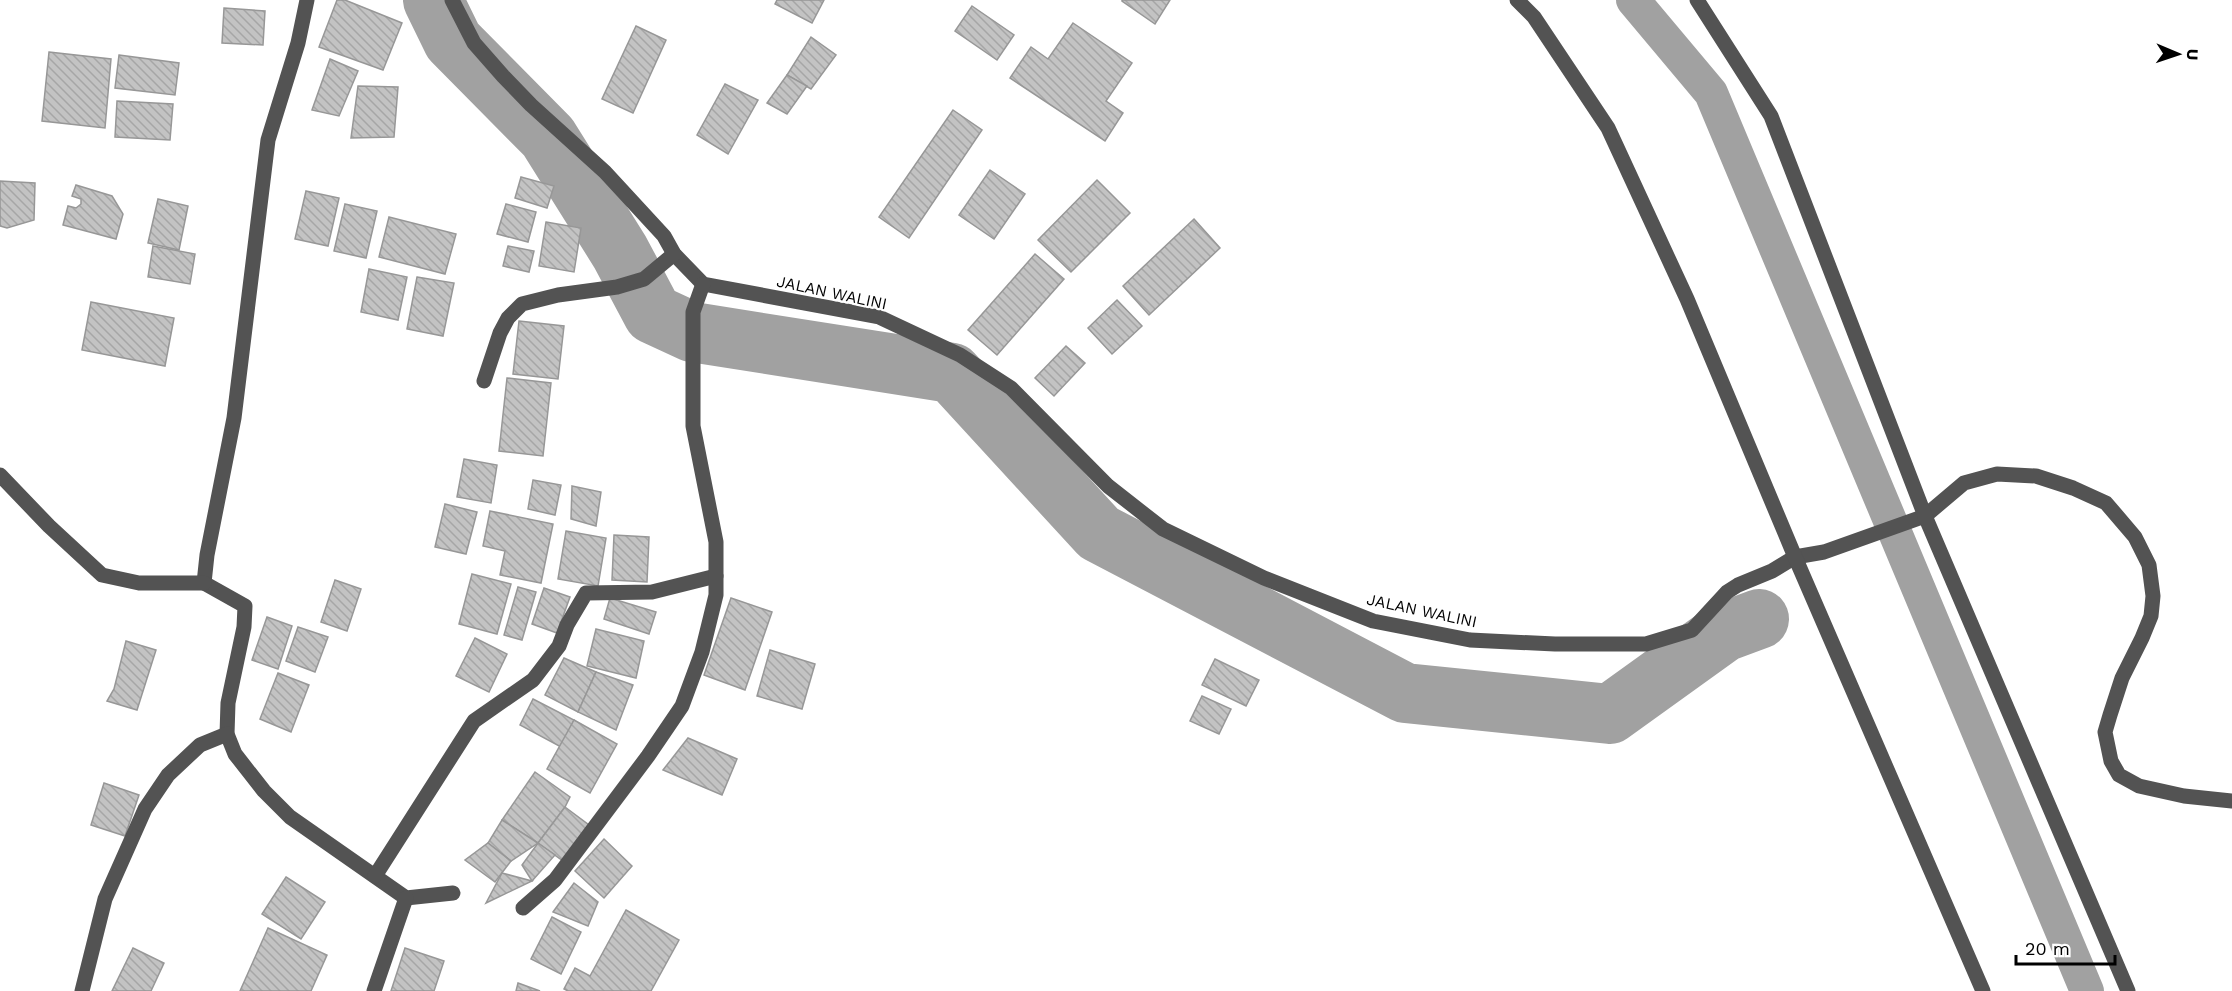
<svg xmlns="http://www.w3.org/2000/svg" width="2232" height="991" font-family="'Work Sans',sans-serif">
	<defs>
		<pattern id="building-back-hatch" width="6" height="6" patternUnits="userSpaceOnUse" patternTransform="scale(1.5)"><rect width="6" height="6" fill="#c3c3c3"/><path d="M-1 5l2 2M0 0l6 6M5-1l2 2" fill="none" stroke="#a6a6a6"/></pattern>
	</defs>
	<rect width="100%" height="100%" fill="#fff"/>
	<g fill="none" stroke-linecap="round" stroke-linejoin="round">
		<polyline stroke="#a1a1a1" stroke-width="34" points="1633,0 1711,93 2087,991"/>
		<polyline stroke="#a1a1a1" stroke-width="60" points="433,0 453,41 548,137 620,252 653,314 692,332 952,373 1099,533 1405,693 1610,714 1724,632 1759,619"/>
	</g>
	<g fill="url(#building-back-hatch)" stroke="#979797" stroke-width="1.5">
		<polygon points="337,0 345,0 402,23 383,70 319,47"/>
		<polygon points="777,0 824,0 812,23 775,4"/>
		<polygon points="1122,0 1170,0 1155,24 1122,1"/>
		<polygon points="972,6 1014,35 997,60 955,31"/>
		<polygon points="224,8 265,11 263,45 222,43"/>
		<polygon points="1073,23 1132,63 1106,101 1123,113 1105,141 1010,78 1031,47 1048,59"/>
		<polygon points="636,26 666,40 633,113 602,99"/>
		<polygon points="811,37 836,55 811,89 787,75"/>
		<polygon points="49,52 111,59 105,128 42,121"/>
		<polygon points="119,55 179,63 175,95 115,88"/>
		<polygon points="330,59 358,71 339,116 312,110"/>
		<polygon points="787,75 807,86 787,114 767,103"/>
		<polygon points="725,84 758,100 728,154 697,135"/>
		<polygon points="358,86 398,87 394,137 351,138"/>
		<polygon points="117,101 173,104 170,140 115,137"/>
		<polygon points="953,110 982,130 909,238 879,217"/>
		<polygon points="990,170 1025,194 994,239 959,215"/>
		<polygon points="521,177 554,186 547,208 515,198"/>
		<polygon points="1097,180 1130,213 1071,272 1038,240"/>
		<polygon points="0,181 35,183 34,220 7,228 0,226"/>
		<polygon points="76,185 112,196 123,214 116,239 63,225 68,206 76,208 81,204 81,199 72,196"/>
		<polygon points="306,191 339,198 328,246 295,239"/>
		<polygon points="158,199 188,206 179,250 148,243"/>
		<polygon points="345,204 377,211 366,258 334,251"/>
		<polygon points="506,204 536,212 528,242 497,234"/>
		<polygon points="389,217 456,234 445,274 379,257"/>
		<polygon points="1194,219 1220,248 1149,315 1123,286"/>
		<polygon points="546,222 581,228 574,272 539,266"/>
		<polygon points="153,246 195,254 190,284 148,277"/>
		<polygon points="508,246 534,251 529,272 503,266"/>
		<polygon points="1035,254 1064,279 997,355 968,330"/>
		<polygon points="369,269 407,277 398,320 361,312"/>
		<polygon points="417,277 454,283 443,336 407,329"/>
		<polygon points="1117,300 1142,326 1112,354 1088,328"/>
		<polygon points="91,302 174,318 165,366 82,350"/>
		<polygon points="519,321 564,326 558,379 513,374"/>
		<polygon points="1066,346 1085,363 1054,396 1035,378"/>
		<polygon points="507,378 551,383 543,456 499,451"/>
		<polygon points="464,459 497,465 491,503 457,497"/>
		<polygon points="533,480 561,485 555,515 528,509"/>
		<polygon points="572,486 601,492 596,526 571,519"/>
		<polygon points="445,504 477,512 466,554 435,547"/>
		<polygon points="490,511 553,524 541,583 500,575 505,551 483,546"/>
		<polygon points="566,531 606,538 598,586 558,579"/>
		<polygon points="614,535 649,537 647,582 612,580"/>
		<polygon points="472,574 511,584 497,634 459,624"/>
		<polygon points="335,580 361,589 347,631 321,622"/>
		<polygon points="518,587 536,592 522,640 504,635"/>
		<polygon points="544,588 570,597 557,633 532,624"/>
		<polygon points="610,598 656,612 649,634 604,619"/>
		<polygon points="731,598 772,612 745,690 704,675"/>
		<polygon points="267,617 292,626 278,669 252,660"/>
		<polygon points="298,627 328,637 315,672 286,661"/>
		<polygon points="596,629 644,641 636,678 587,666"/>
		<polygon points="475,638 507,654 489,692 456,676"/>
		<polygon points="126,641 156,650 137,710 107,701 114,689"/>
		<polygon points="770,650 815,664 802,709 757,696"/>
		<polygon points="564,658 596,672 578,712 545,695"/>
		<polygon points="1215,659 1259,680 1246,706 1202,685"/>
		<polygon points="596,672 633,685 616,730 578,712"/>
		<polygon points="278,673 309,685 291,732 260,719"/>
		<polygon points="1202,696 1231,709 1219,734 1190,721"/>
		<polygon points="533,699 574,720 561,747 520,725"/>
		<polygon points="574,720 617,744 590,793 547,769"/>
		<polygon points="688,738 737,759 722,795 663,770"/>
		<polygon points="535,772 570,797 565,807 538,843 502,820"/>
		<polygon points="104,783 139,795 125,836 91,825"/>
		<polygon points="565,807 589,825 563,861 538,843"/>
		<polygon points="502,820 538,843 511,861 488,843"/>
		<polygon points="604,839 632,866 604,898 575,871"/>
		<polygon points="488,843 511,861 495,882 465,860"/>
		<polygon points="538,843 555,855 532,881 522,865"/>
		<polygon points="502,873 532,881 486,903"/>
		<polygon points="286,877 325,902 301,939 262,914"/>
		<polygon points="574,883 598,902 588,926 553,912"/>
		<polygon points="626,910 679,940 651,991 568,991 564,989 575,968 590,976"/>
		<polygon points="552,917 581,932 561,974 531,959"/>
		<polygon points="268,928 327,955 311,991 240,991"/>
		<polygon points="133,948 164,963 151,991 112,991"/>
		<polygon points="405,948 444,961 434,991 391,991"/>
		<polygon points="518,983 540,991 516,991"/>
	</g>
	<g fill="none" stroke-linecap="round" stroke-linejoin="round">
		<g stroke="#535353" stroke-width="15">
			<polyline points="307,0 298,43 268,140 234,418 207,555 204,583 245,606 244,627 228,703 227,734 235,754 264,791 290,817 406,898 453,893"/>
			<polyline points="452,0 474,43 503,76 531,105 605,172 664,236 674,254 703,284 879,317 960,355 1011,388 1108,486 1163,529 1264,578 1373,621 1470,640 1555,644 1646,644 1692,630 1727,592 1738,585 1772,571 1795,557 1824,552 1925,516 1964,483 1997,474 2036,476 2073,488 2106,503 2135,537 2149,565 2153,596 2151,616 2142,638 2122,678 2110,715 2105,732 2111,761 2119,775 2139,786 2184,796 2232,801"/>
			<polyline points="1517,0 1534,17 1608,128 1687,299 1795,557 1983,991"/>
			<polyline points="1697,0 1771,116 1925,516 2128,991"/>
			<polyline points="484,381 500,333 508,318 522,304 558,295 617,287 644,279 674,254"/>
			<polyline points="0,475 49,526 102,575 139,583 204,583"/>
			<polyline points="375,876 474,721 533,680 559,646 567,625 586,593 652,592 716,576"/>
			<polyline points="523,908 555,880 648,756 682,706 702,652 716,595 716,542 693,426 693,312 703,284"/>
			<polyline points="82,991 105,899 145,809 168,775 200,745 227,734"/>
			<polyline points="374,991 406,898"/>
		</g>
	</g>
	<g text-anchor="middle" stroke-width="4.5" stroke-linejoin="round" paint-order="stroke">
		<g font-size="16" fill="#000" stroke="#fff">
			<text transform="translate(832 292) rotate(12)" y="6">JALAN WALINI</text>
			<text transform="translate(1422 610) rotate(12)" y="6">JALAN WALINI</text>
		</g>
	</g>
	<g transform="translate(2178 54) rotate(92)" stroke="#ffffff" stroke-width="4.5" paint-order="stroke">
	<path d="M0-4.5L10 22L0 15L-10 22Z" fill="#000000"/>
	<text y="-9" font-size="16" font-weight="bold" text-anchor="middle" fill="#000000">U</text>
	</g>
	<path d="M2016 955v9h99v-9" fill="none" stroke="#000000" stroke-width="3"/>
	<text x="2025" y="955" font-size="18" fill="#000000" stroke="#ffffff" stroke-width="4.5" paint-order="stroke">20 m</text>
</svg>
